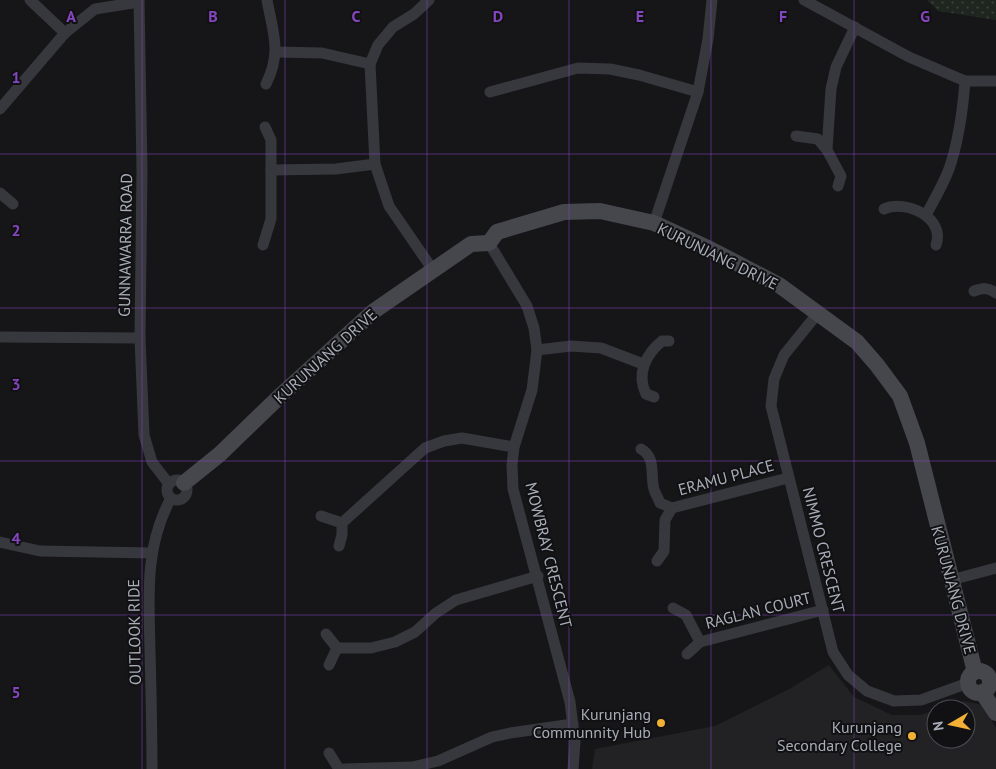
<svg xmlns="http://www.w3.org/2000/svg" width="996" height="769" font-family="'PT Sans',sans-serif">
	<defs>
		<pattern id="green-dots" width="8" height="8" patternUnits="userSpaceOnUse" patternTransform="scale(1.25)"><rect width="8" height="8" fill="#1e261f"/><path d="M2 2h.1M6 6h.1" fill="none" stroke="#3c433d" stroke-width="1.8" stroke-linecap="round"/></pattern>
	</defs>
	<rect width="100%" height="100%" fill="#161618"/>
	<polygon fill="#222225" points="829,665 854,697 892,715 920,715 936,710 936,739 966,739 966,709 940,709 963,701 983,705 996,728 996,769 592,769 595,749 715,726 789,689"/>
	<polygon fill="url(#green-dots)" points="927,0 996,0 996,20 938,11"/>
	<g fill="none" stroke-linecap="round" stroke-linejoin="round">
		<g stroke="#37383d" stroke-width="11">
			<polyline points="30,0 65,33"/>
			<polyline points="139,0 142,170 140,338 144,435 152,462 169,484"/>
			<polyline points="429,0 414,14 393,27 378,45 370,64 375,164 389,206 433,270"/>
			<polyline points="804,0 909,57 965,81 996,81"/>
			<polyline points="276,52 322,53 370,64"/>
			<path d="M 266,84 C 282,52 273,33 267,0"/>
			<polyline points="490,92 578,68 610,69 639,75 698,92"/>
			<polyline points="0,109 65,33 95,9 139,2"/>
			<polyline points="796,136 818,139 827,150 841,176 838,186"/>
			<polyline points="827,150 831,89 836,67 855,27"/>
			<polyline points="271,170 336,169 375,164"/>
			<polyline points="0,193 13,204"/>
			<path d="M 884,209 C 906,199 946,218 936,245"/>
			<path d="M 926,215 C 934,200 943,185 949,169 C 958,143 963,108 965,81"/>
			<polyline points="654,223 698,92 708,39 712,0"/>
			<polyline points="489,243 527,306 534,328 537,350 532,390 514,447 512,465 513,489 570,702 575,742 573,769"/>
			<polyline points="263,245 271,219 271,140 265,127"/>
			<path d="M 974,291 C 983,288 988,287 996,293"/>
			<polyline points="818,313 784,355 774,379 771,406 833,652 848,675 867,691 894,701 921,700 968,683"/>
			<polyline points="0,337 140,338"/>
			<polyline points="537,350 571,346 601,348 643,364"/>
			<path d="M 654,397 L 646,394 C 636,374 646,354 662,341 L 669,341"/>
			<path d="M 641,449 C 655,457 651,471 653,484 C 653,491 658,497 660,503 L 672,508 L 788,478"/>
			<circle cx="177" cy="490" r="10"/>
			<polyline points="321,516 342,523 342,535 339,546"/>
			<polyline points="342,523 425,448 444,441 462,438 514,447"/>
			<polyline points="0,542 40,551 152,553"/>
			<polyline points="657,561 664,551 665,520 672,508"/>
			<polyline points="951,580 996,568"/>
			<polyline points="673,608 686,615 700,642 823,610"/>
			<polyline points="326,634 337,648 329,665"/>
			<polyline points="337,648 371,648 395,642 415,632 436,613 456,600 538,576"/>
			<polyline points="687,654 700,642"/>
			<polyline points="329,753 339,769"/>
			<path d="M 152,769 C 152,730 151,690 150,651 C 149,597 144,548 171,498"/>
			<polyline points="344,769 412,767 438,761 492,737 510,733 573,724"/>
		</g>
		<g stroke="#45474d" stroke-width="16">
			<polyline points="184,483 220,454 279,397 374,311 471,244 489,243 497,232 564,212 600,211 654,223 710,249 779,285 857,342 877,365 900,396 917,443 975,672"/>
			<circle cx="979" cy="682" r="11"/>
			<polyline points="982,692 996,713"/>
		</g>
	</g>
	<path fill="none" stroke="#8446be" stroke-width="1" stroke-opacity="0.55" d="M 142,0 L 142,769M 285,0 L 285,769M 427,0 L 427,769M 569,0 L 569,769M 711,0 L 711,769M 854,0 L 854,769M 0,154 L 996,154M 0,308 L 996,308M 0,461 L 996,461M 0,615 L 996,615"/>
	<g fill="#f2b134" stroke="#111113" stroke-width="2">
		<circle cx="661" cy="723" r="5"/>
		<circle cx="912" cy="736" r="5"/>
	</g>
	<g text-anchor="middle" stroke-width="4" stroke-linejoin="round" paint-order="stroke">
		<g font-size="16" fill="#a8adb8" stroke="#111113">
			<text transform="translate(125 245) rotate(-89)" y="6">GUNNAWARRA ROAD</text>
			<text transform="translate(718 256) rotate(26)" y="6">KURUNJANG DRIVE</text>
			<text transform="translate(325 356) rotate(-42)" y="6">KURUNJANG DRIVE</text>
			<text transform="translate(726 477) rotate(-15)" y="6">ERAMU PLACE</text>
			<text transform="translate(824 550) rotate(76)" y="6">NIMMO CRESCENT</text>
			<text transform="translate(549 555) rotate(76)" y="6">MOWBRAY CRESCENT</text>
			<text transform="translate(954 590) rotate(75)" y="6">KURUNJANG DRIVE</text>
			<text transform="translate(758 610) rotate(-14)" y="6">RAGLAN COURT</text>
			<text transform="translate(134 632) rotate(-91)" y="6">OUTLOOK RIDE</text>
		</g>
		<g font-size="16" fill="#a8adb8" stroke="#111113" text-anchor="end">
			<text x="651" y="720">Kurunjang<tspan x="651" dy="18">Communnity Hub</tspan></text>
			<text x="902" y="733">Kurunjang<tspan x="902" dy="18">Secondary College</tspan></text>
		</g>
	</g>
	<g font-size="16" text-anchor="middle" font-weight="bold" fill="#8446be" stroke="#111113" stroke-width="4" stroke-linejoin="round" paint-order="stroke">
		<text x="71" y="22">A</text>
		<text x="213" y="22">B</text>
		<text x="356" y="22">C</text>
		<text x="498" y="22">D</text>
		<text x="640" y="22">E</text>
		<text x="783" y="22">F</text>
		<text x="925" y="22">G</text>
		<text x="16" y="83">1</text>
		<text x="16" y="236">2</text>
		<text x="16" y="390">3</text>
		<text x="16" y="544">4</text>
		<text x="16" y="698">5</text>
	</g>
	<g transform="translate(951 724) rotate(261)"><circle r="24" fill="#111113" stroke="#4d4f55"/>
	<path d="M0-4L9 19L0 12L-9 19Z" fill="#f2b134"/>
	<text y="-8" font-size="14" font-weight="bold" text-anchor="middle" fill="#a8adb8">N</text>
	</g>
</svg>
